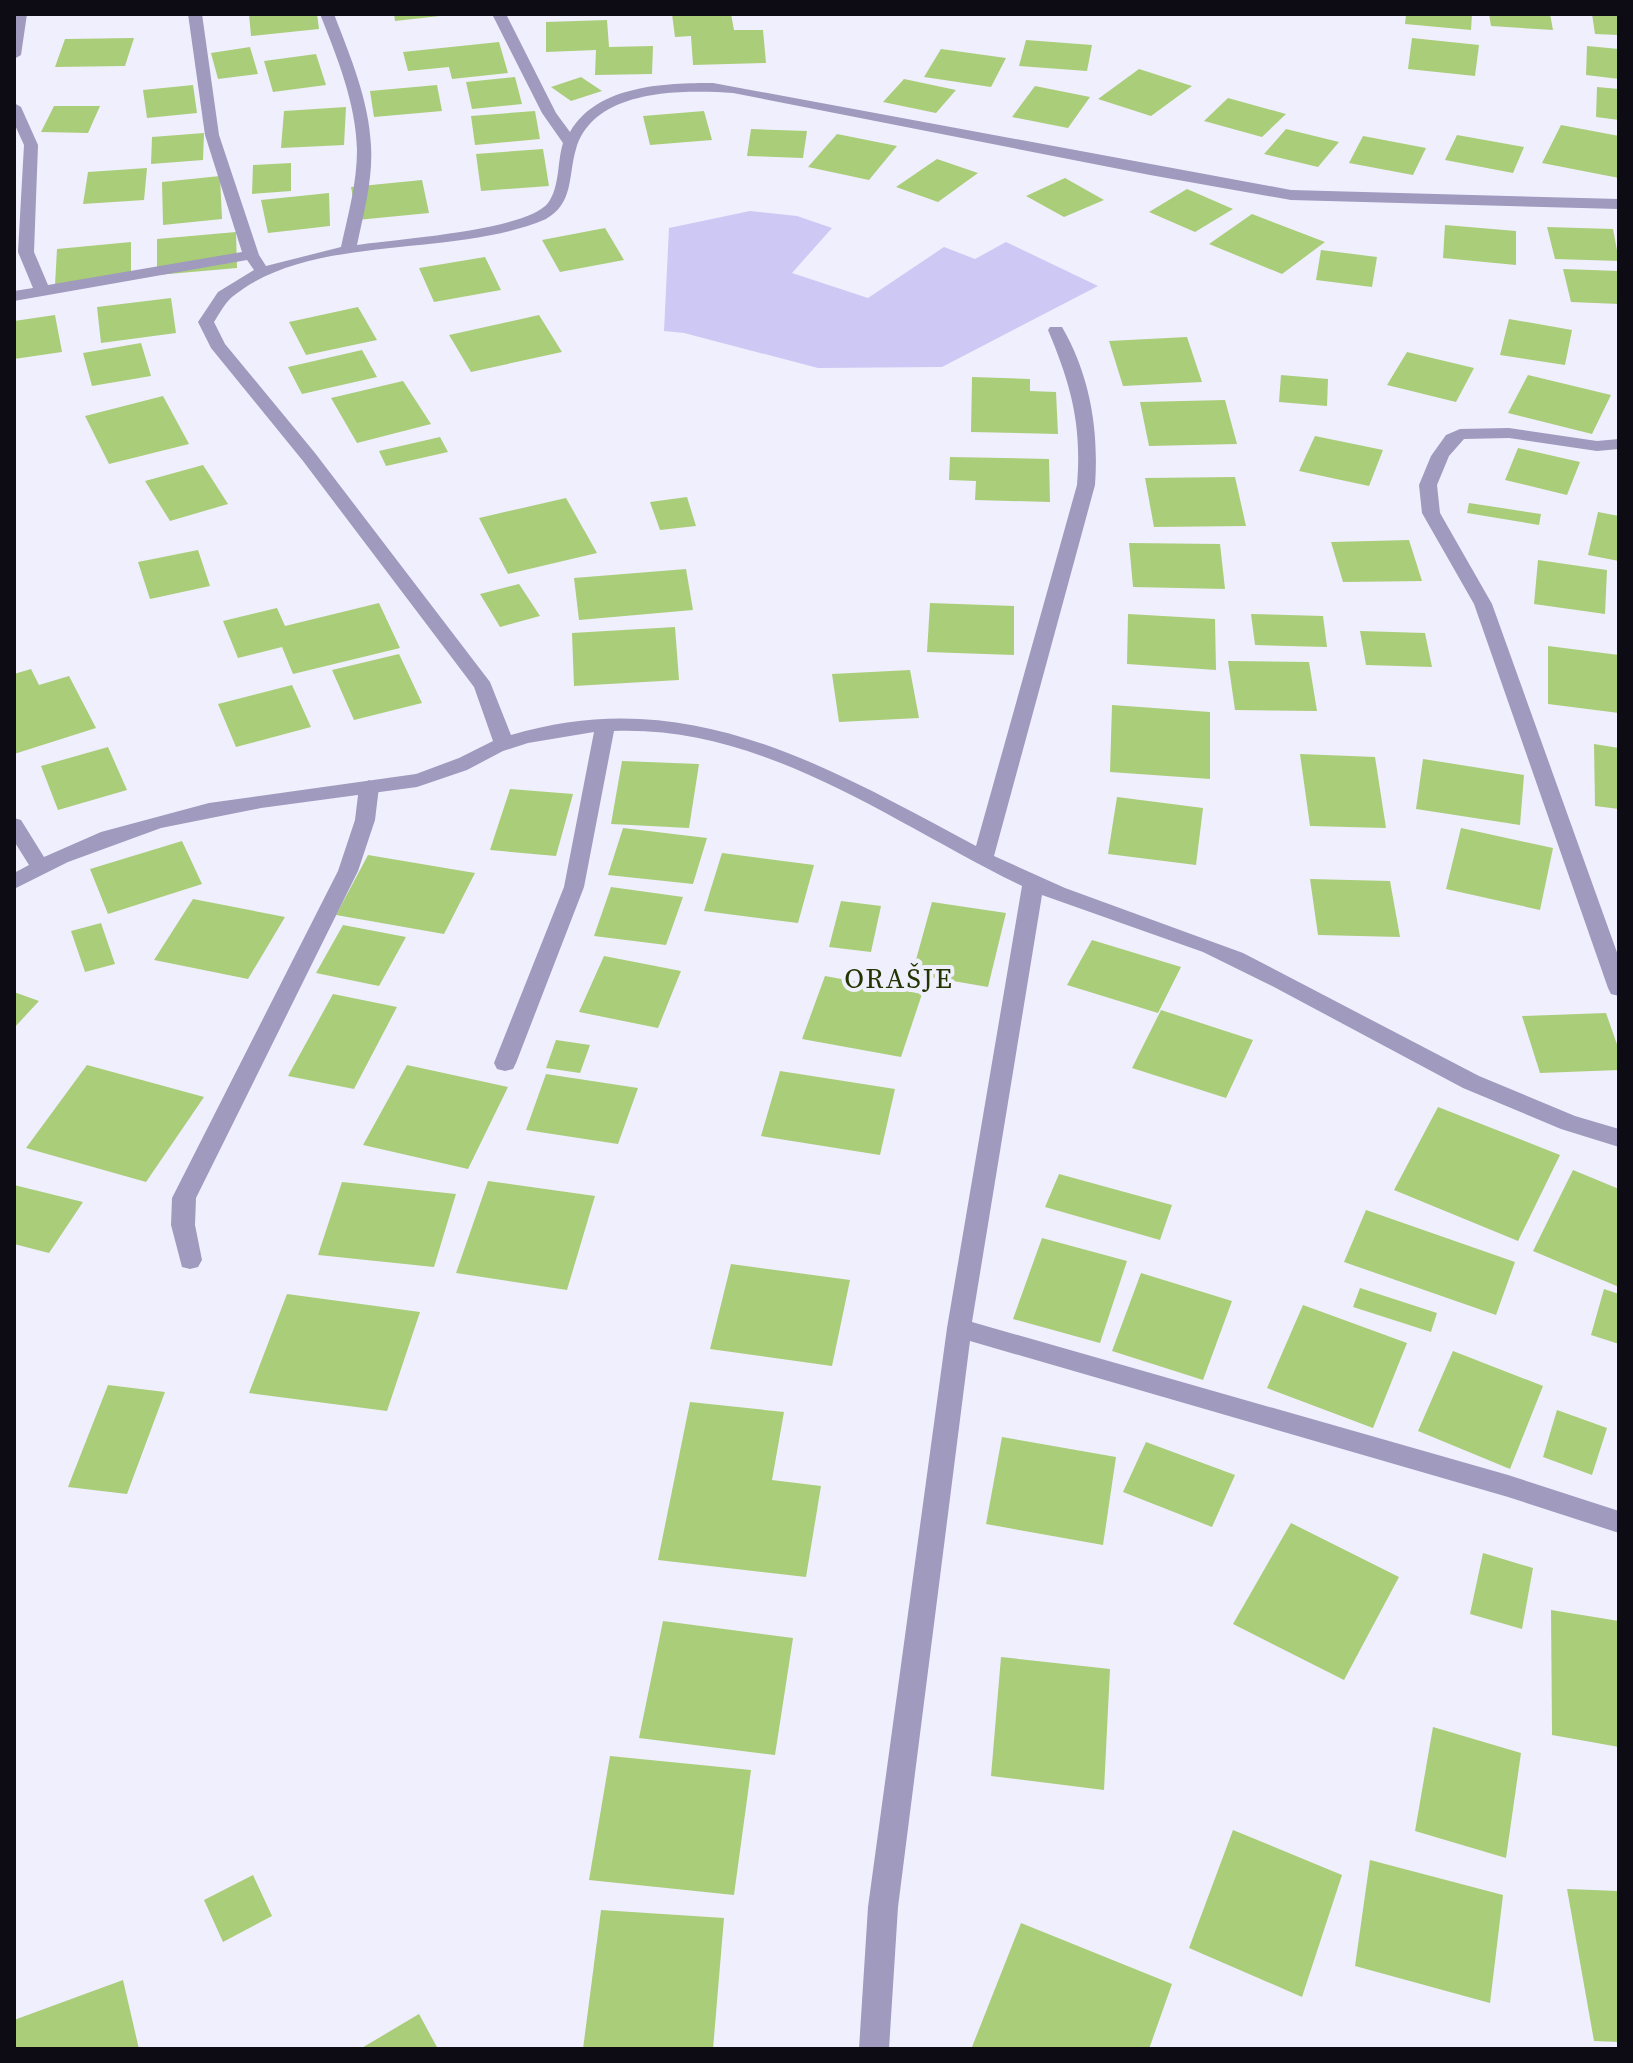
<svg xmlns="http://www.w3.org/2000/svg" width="1633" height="2063" font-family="'Source Serif 4',serif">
	<rect width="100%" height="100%" fill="#f0effe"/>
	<polygon fill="#cec8f4" points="750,211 797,216 832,228 792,273 868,298 944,247 975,259 1006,242 1098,286 942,367 818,368 684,333 664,331 669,228"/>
	<g fill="#aacd79">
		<polygon points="249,14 317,14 319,29 251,36"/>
		<polygon points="394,14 440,14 440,16 395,21"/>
		<polygon points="672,14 731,14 734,30 763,30 766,63 693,65 691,36 675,37"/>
		<polygon points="1406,14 1472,14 1471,30 1405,24"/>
		<polygon points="1489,14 1550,14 1553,30 1491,26"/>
		<polygon points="1592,14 1619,14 1619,35 1595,34"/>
		<polygon points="607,20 609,47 653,46 652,74 595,75 596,50 546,52 546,22"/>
		<polygon points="134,38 125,66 55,67 65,39"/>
		<polygon points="1412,38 1479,45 1475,76 1408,69"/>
		<polygon points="1026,40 1092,45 1087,71 1019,66"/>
		<polygon points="499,42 508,73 452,79 449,67 408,71 403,52"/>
		<polygon points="1587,46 1619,49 1619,79 1586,75"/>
		<polygon points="250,47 258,74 218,79 211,53"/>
		<polygon points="941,49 1006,58 991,87 924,77"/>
		<polygon points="316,54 326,85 273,92 264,61"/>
		<polygon points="1139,69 1192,86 1151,116 1098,99"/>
		<polygon points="515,77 522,104 472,109 466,82"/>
		<polygon points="581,77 602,91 571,101 551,87"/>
		<polygon points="904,79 956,90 936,113 883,102"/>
		<polygon points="193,85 197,113 147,118 143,90"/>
		<polygon points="437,85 442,111 374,117 370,91"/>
		<polygon points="1035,86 1090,97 1068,128 1012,117"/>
		<polygon points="1597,87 1619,89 1619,120 1596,117"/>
		<polygon points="1228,98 1286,114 1262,137 1204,121"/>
		<polygon points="54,106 100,106 88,133 41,132"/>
		<polygon points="346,107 344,145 281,148 284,111"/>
		<polygon points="535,111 540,139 475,145 471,116"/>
		<polygon points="704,111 712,140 650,145 643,116"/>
		<polygon points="1561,125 1619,136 1619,178 1542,163"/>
		<polygon points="751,129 807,131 803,158 747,156"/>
		<polygon points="1286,129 1339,142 1318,167 1264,154"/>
		<polygon points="204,133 203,160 151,164 152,137"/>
		<polygon points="837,134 897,146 869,180 808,167"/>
		<polygon points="1457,135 1524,147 1513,173 1445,160"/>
		<polygon points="1363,136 1426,148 1413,175 1349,163"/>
		<polygon points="543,149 549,186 481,191 476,154"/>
		<polygon points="937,159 978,173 938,202 896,187"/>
		<polygon points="291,163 291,191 252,194 253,165"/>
		<polygon points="147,168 144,200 83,204 88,172"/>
		<polygon points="220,176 222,219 163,225 162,182"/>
		<polygon points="1065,178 1104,200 1064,217 1026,196"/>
		<polygon points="422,180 429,213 357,220 351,187"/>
		<polygon points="1187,189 1233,209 1195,232 1149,212"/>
		<polygon points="329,193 330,226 268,233 261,200"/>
		<polygon points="1252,214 1325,242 1282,274 1209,244"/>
		<polygon points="1445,225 1516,231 1516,265 1443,258"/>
		<polygon points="1547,227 1613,229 1619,261 1555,259"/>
		<polygon points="605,228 624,260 560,272 542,240"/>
		<polygon points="236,232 237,268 157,275 157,239"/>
		<polygon points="131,242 131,278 55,285 57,249"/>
		<polygon points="1321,250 1377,257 1372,287 1316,280"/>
		<polygon points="485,257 501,290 434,302 419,268"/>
		<polygon points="1563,269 1619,271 1619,304 1571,302"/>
		<polygon points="171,298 176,333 101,343 97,307"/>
		<polygon points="358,307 377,340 306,355 289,322"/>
		<polygon points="55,315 62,352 14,359 14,321"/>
		<polygon points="539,315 562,352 471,372 449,335"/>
		<polygon points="1509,319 1572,330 1565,365 1500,355"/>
		<polygon points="1187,337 1202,382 1123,386 1109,341"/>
		<polygon points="141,343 151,376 92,386 83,353"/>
		<polygon points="362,350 377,377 302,394 288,367"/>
		<polygon points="1407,352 1474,368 1456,402 1387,385"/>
		<polygon points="1281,375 1328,379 1327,406 1279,402"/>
		<polygon points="1528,375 1611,395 1592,434 1508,413"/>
		<polygon points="972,377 1030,379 1030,391 1056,392 1058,434 971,432"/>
		<polygon points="403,381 431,424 357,443 331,398"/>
		<polygon points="163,396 189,444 109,464 85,416"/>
		<polygon points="1225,400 1237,444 1149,446 1140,402"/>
		<polygon points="1315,436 1383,450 1369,486 1299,471"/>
		<polygon points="440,437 448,452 386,466 379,451"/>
		<polygon points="1518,448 1580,462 1567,495 1505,480"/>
		<polygon points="950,457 1049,459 1050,502 975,500 976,481 949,480"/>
		<polygon points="203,465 228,504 170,521 145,481"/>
		<polygon points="1235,477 1246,526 1154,527 1145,478"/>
		<polygon points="687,497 696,526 660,530 650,502"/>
		<polygon points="566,498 597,553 508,574 479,518"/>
		<polygon points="1469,503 1541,514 1539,525 1467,513"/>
		<polygon points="1598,512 1619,516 1619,561 1588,555"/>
		<polygon points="1409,540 1422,581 1343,582 1331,542"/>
		<polygon points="1129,543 1220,544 1225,589 1133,587"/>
		<polygon points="198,550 210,586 150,599 138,562"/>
		<polygon points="1538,560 1607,570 1605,614 1534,604"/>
		<polygon points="686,569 693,610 579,620 574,578"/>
		<polygon points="519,584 540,616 500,627 480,594"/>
		<polygon points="379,603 400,648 293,674 282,647 238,658 223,621 277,608 285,626"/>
		<polygon points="930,603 1014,606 1014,655 927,652"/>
		<polygon points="1128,614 1215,619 1216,670 1127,664"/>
		<polygon points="1251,614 1323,616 1327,647 1255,645"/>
		<polygon points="675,627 679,680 574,686 572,633"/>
		<polygon points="1360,631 1425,633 1432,667 1366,665"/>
		<polygon points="1548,646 1619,655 1619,713 1548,704"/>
		<polygon points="399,654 422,703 354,720 332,670"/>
		<polygon points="1228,661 1309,662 1317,711 1235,710"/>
		<polygon points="31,669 39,685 69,676 96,728 14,754 14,674"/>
		<polygon points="910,670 919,718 839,722 832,674"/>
		<polygon points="292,685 311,727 236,747 218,704"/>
		<polygon points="1112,705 1210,712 1210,779 1110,772"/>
		<polygon points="1594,744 1619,748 1619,809 1595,806"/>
		<polygon points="108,747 127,790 58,810 41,766"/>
		<polygon points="1300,754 1375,757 1386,828 1310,826"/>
		<polygon points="1423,759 1524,775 1520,825 1416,809"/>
		<polygon points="622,761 699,764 689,828 611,824"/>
		<polygon points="510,789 573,794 556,856 490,850"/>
		<polygon points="1117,797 1203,808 1196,865 1108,854"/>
		<polygon points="623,828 707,838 693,884 608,875"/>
		<polygon points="1461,828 1553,848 1540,910 1446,889"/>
		<polygon points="182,841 202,884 108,914 90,869"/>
		<polygon points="722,853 814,865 798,923 704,911"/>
		<polygon points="368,855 475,873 444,934 336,915"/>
		<polygon points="1310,879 1390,881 1400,937 1318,935"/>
		<polygon points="611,887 683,897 666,945 594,936"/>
		<polygon points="193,899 285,917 248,979 154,960"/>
		<polygon points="841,901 881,906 871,952 829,947"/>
		<polygon points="932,902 1006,913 988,987 912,974"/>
		<polygon points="101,923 115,964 85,972 71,931"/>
		<polygon points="343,925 406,937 379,986 316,973"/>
		<polygon points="1092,940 1181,967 1158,1013 1067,985"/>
		<polygon points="604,956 681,971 658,1028 579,1012"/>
		<polygon points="825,976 922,994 901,1057 802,1039"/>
		<polygon points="14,992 39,1001 14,1028"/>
		<polygon points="333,994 397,1007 354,1089 288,1076"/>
		<polygon points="1161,1010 1253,1040 1226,1098 1132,1068"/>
		<polygon points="1606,1013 1619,1050 1619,1070 1540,1073 1522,1016"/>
		<polygon points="556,1040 590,1045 580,1073 546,1068"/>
		<polygon points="87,1065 204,1097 146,1182 26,1148"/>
		<polygon points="407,1065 508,1087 468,1169 363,1145"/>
		<polygon points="780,1071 895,1089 880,1155 761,1136"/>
		<polygon points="546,1074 638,1088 618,1144 526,1130"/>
		<polygon points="1438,1107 1560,1155 1518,1241 1394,1190"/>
		<polygon points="1573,1170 1619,1189 1619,1287 1533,1251"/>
		<polygon points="1059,1174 1172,1205 1160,1240 1045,1207"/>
		<polygon points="488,1181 595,1196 567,1290 456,1273"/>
		<polygon points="342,1182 456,1194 434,1267 318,1255"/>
		<polygon points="14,1185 83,1202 49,1253 14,1244"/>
		<polygon points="1366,1210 1515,1262 1496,1315 1344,1262"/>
		<polygon points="1042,1238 1127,1261 1100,1343 1013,1319"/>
		<polygon points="731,1264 850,1280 832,1366 710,1349"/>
		<polygon points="1141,1273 1232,1301 1203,1380 1112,1351"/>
		<polygon points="1360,1288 1437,1313 1431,1332 1353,1307"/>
		<polygon points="1604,1289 1619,1294 1619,1344 1591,1335"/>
		<polygon points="287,1294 420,1312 387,1411 249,1393"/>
		<polygon points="1303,1305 1407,1343 1373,1428 1267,1388"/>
		<polygon points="1453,1351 1543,1386 1510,1469 1418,1431"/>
		<polygon points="108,1385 165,1392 127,1494 68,1487"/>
		<polygon points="690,1402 784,1412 772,1480 821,1486 806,1577 658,1560"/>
		<polygon points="1557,1410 1607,1428 1592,1475 1543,1457"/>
		<polygon points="1002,1437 1116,1457 1103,1545 986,1524"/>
		<polygon points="1146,1442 1235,1475 1212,1527 1123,1492"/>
		<polygon points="1291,1523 1399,1577 1344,1680 1233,1624"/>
		<polygon points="1483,1553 1533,1568 1522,1629 1470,1614"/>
		<polygon points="1551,1610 1619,1621 1619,1747 1552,1735"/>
		<polygon points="663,1621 793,1638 775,1755 639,1738"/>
		<polygon points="1001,1657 1110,1669 1104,1790 991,1776"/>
		<polygon points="1433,1727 1521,1753 1506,1858 1415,1831"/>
		<polygon points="610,1756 751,1770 734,1895 589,1880"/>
		<polygon points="1233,1830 1342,1875 1302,1997 1189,1948"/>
		<polygon points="1370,1860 1503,1895 1490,2003 1355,1966"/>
		<polygon points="253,1875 272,1916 223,1942 204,1900"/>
		<polygon points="1567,1889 1619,1891 1619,2042 1594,2041"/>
		<polygon points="601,1910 724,1918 713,2049 583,2049"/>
		<polygon points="1021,1923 1172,1984 1149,2049 972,2047"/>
		<polygon points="123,1980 139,2049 14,2049 14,2020"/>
		<polygon points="419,2014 438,2049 360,2049"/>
	</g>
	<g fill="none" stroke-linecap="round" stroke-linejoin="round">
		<polygon fill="#9f9abe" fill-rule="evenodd" points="369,780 379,787 375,820 358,871 196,1198 195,1225 202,1260 198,1267 190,1269 182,1267 171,1225 172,1198 338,871 355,820 359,787"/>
		<g fill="#9f9abe" fill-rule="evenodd">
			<polygon points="14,14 27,14 21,55 14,59"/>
			<path d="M 188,14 L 202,14 L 219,135 L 259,255 L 266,266 L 341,247 C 348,215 357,183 357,150 C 356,103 337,57 320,14 L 334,14 C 350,56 369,100 371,146 C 373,179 364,212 357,245 C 395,239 526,231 548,203 C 560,187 557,162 563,143 L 542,113 L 492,14 L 506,14 L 556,113 L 570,132 C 597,85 665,83 713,83 L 1291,190 L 1619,199 L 1619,209 L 1291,200 L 1150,175 L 733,93 C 683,90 594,88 576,149 C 568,176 574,203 546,219 C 453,259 311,232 232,297 C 225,303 219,314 214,322 L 225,344 L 315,453 L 490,682 L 511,735 C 687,682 826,766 976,846 L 1077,485 C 1082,424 1071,385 1048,330 L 1050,327 L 1062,327 C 1090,375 1099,430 1095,485 L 994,856 L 1065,888 L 1243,953 L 1479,1076 L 1575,1116 L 1619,1129 L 1619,1147 L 1561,1129 L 1463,1088 L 1274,987 L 1203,952 L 1042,895 L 972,1322 L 1508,1475 L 1619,1511 L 1619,1533 L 1508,1497 L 970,1341 L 898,1907 L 889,2049 L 859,2049 L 868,1907 L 947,1328 L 1022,886 C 892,823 765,725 614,731 L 584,887 L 516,1063 L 513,1069 L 505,1071 L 497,1069 L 494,1063 L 564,887 L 594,732 L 528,743 L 503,751 L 467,770 L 417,787 L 261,808 L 161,828 L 68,862 L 14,889 L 14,873 L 29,865 L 14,841 L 14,818 L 21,820 L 44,857 L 101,832 L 209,803 L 416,774 L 459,758 L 493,741 L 474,687 L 303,461 L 211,348 L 198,322 L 218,292 L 254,270 L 247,260 L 14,301 L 14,291 L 33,288 L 18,252 L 24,145 L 14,123 L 14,103 L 21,107 L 38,145 L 34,252 L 48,285 L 242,252 L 205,135 Z"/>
			<polygon points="1509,428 1597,441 1619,439 1619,449 1597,451 1509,438 1464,439 1449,456 1437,485 1440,513 1492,604 1619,958 1619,996 1611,994 1608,988 1474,604 1422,513 1419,485 1431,456 1446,435 1460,429"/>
		</g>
	</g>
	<g text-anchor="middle" stroke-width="8" stroke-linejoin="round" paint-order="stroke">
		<g font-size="28" letter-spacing="2" fill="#223400" stroke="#f0effe">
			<text x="899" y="988">ORAŠJE</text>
		</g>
	</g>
	<rect width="1633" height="2063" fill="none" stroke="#0d0c14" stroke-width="32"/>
</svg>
